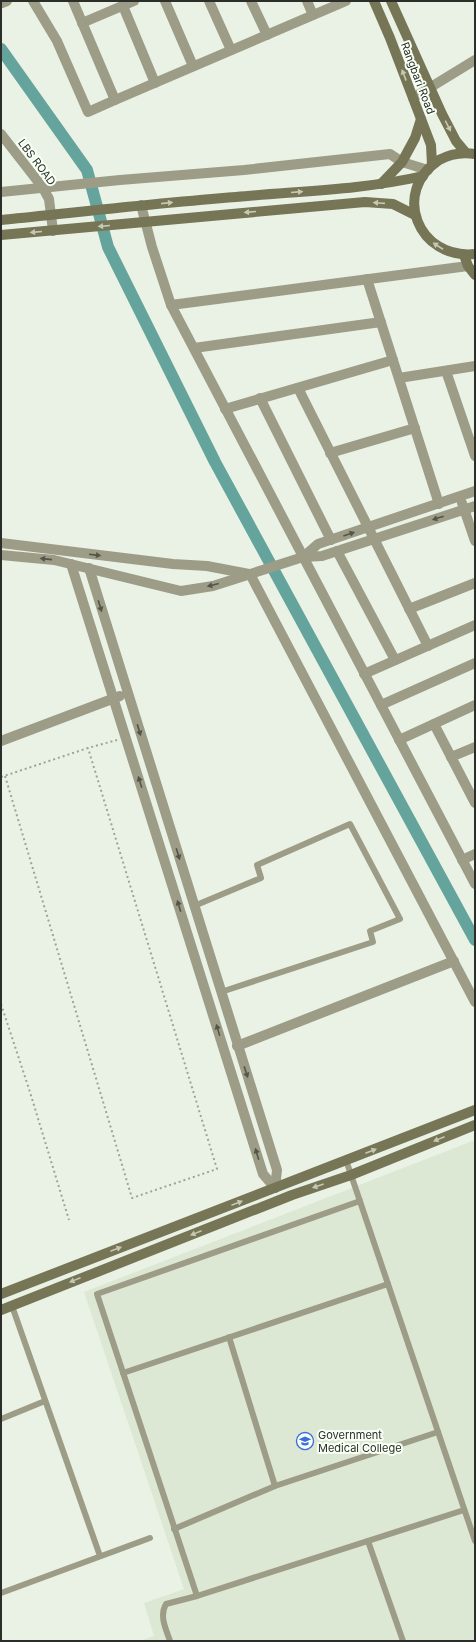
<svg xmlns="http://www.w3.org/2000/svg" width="476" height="1642" font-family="Inter,sans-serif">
	<rect width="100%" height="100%" fill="#eaf2e5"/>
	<polygon fill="#dce8d4" points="475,1140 475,1641 140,1641 154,1636 144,1603 184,1589 84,1292"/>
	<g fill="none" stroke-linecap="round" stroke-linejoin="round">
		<polyline stroke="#65a49c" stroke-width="12" points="1,49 87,170 108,247 215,462 475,940"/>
		<g stroke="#9da399" stroke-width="2" stroke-dasharray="2 3" stroke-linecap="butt">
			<polyline points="5,776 132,1198 217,1169 88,748"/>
			<polyline points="1,777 88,748 117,740"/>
			<polyline points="1,1004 29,1089 69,1220"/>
		</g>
		<g stroke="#9d9d87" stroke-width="6">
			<polyline points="194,906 261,878 257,865 350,824 400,919 370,931 373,942 221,992"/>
			<polyline points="346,1160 475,1541"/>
			<polyline points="12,1306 100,1556"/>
			<polyline points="229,1337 275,1486"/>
			<polyline points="123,1373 388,1284"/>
			<polyline points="1,1419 45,1401"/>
			<polyline points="174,1529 275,1486 438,1432"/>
			<polyline points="368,1541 403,1641"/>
			<polyline points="1,1593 150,1538"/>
			<polyline points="197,1596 97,1294 360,1201"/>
			<path d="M 170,1641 C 166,1629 159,1616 166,1604 L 197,1596 L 464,1510"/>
		</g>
		<g stroke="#9d9d87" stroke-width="10">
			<polyline points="33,1 57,41 88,112 115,100"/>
			<polyline points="73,1 115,100 346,1"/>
			<polyline points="165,1 193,66"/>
			<polyline points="209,1 231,50"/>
			<polyline points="251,1 267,35"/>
			<polyline points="307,1 313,15"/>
			<polyline points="2,3 7,1"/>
			<polyline points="123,6 155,83"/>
			<polyline points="82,23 134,1"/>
			<polyline points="413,98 475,60"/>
			<polyline points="1,134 43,188 49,199 53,231"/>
			<polyline points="1,192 120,180 244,170 390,154 402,162 428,170"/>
			<polyline points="141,205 152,247 171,305 475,884"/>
			<polyline points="367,279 439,504"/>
			<polyline points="171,305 468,266"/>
			<polyline points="194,348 381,322"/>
			<polyline points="446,371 475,456"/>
			<polyline points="399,378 475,366"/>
			<polyline points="298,388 428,646"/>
			<polyline points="260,398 331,540"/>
			<polyline points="225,409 393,360"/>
			<polyline points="330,453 415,428"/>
			<polyline points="462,503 475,541"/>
			<polyline points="1,543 173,564 207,566 249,574"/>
			<polyline points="337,551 395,660"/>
			<polyline points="1,555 54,560 181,591 213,586 303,557 322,556 475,506"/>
			<polyline points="303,557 318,544 475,491"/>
			<polyline points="71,564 263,1174 275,1188"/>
			<polyline points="89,568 277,1170 275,1188"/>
			<polyline points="250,574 475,1002"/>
			<polyline points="409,609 475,583"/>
			<polyline points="364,674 475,625"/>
			<polyline points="381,705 475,663"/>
			<polyline points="434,724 475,803"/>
			<polyline points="399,740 475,705"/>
			<polyline points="1,741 120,696"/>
			<polyline points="451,757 475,747"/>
			<polyline points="462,860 475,854"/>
			<polyline points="237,1046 454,961"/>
		</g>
		<g stroke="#767556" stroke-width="10">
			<polyline points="374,1 390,38 431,145 432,165"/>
			<polyline points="391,1 442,114 456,141 466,153"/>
			<path d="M 475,154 C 463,152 450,154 439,160 C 391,192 418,260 475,254"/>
			<polyline points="381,184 402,162 415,138 421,119"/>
			<path d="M 1,220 C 79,212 158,203 236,197 C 299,191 362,190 423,176"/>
			<polyline points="1,235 365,202 393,204 415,215"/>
			<polyline points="464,255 468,266 475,275"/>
			<polyline points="1,1294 475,1110"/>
			<polyline points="1,1310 292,1195 351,1175 475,1125"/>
		</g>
	</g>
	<defs><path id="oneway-solid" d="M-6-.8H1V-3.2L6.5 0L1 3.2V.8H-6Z"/></defs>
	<g fill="#c4c8b5">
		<use href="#oneway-solid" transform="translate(404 75) rotate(-111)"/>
		<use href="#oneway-solid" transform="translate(448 126) rotate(63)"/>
		<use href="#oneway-solid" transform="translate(297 192) rotate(-5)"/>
		<use href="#oneway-solid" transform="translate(167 203) rotate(-6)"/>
		<use href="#oneway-solid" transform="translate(379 203) rotate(-176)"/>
		<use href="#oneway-solid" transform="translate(250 212) rotate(175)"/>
		<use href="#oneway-solid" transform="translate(104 226) rotate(175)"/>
		<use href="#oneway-solid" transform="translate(36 232) rotate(175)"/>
		<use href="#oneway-solid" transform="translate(438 246) rotate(-147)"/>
		<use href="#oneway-solid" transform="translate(439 1139) rotate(158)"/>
		<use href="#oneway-solid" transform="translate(371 1151) rotate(-21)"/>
		<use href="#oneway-solid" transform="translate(318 1186) rotate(161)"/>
		<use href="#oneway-solid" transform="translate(237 1203) rotate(-21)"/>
		<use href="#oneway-solid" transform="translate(196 1233) rotate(158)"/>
		<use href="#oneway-solid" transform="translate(116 1249) rotate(-21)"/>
		<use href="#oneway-solid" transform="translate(75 1280) rotate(158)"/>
	</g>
	<g fill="#53554a">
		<use href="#oneway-solid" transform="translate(438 518) rotate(162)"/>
		<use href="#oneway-solid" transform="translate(349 534) rotate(-19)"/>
		<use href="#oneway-solid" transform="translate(95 555) rotate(7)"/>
		<use href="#oneway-solid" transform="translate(46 559) rotate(-174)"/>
		<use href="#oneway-solid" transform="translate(213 585) rotate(166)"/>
		<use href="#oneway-solid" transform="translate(100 606) rotate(73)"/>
		<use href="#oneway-solid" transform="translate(139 730) rotate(73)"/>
		<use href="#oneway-solid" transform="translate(140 782) rotate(-107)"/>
		<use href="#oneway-solid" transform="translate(178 854) rotate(73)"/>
		<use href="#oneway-solid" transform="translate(179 906) rotate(-107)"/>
		<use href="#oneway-solid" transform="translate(218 1030) rotate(-107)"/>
		<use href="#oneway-solid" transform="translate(246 1072) rotate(72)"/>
		<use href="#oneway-solid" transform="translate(257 1154) rotate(-107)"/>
	</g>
	<defs>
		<g id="university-ring" transform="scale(0.9)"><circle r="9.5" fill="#f8fff4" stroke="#3d6dde" stroke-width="1.5"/><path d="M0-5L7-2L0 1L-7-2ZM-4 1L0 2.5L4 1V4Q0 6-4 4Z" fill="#3d6dde"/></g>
	</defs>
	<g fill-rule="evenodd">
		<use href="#university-ring" x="305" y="1441"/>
	</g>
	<g text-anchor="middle" stroke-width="4" stroke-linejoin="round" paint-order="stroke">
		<g font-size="11" fill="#2b2e29" stroke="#f8fff4">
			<text transform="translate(418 78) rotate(69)" y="4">Rangbari Road</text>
			<text transform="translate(37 162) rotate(53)" y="4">LBS ROAD</text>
		</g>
		<g font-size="11" fill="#2b2e29" stroke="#f8fff4" text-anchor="start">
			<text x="318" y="1439">Government<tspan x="318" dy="13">Medical College</tspan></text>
		</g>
	</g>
	<rect width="476" height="1642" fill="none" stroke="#2b2e29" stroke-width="4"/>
</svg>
